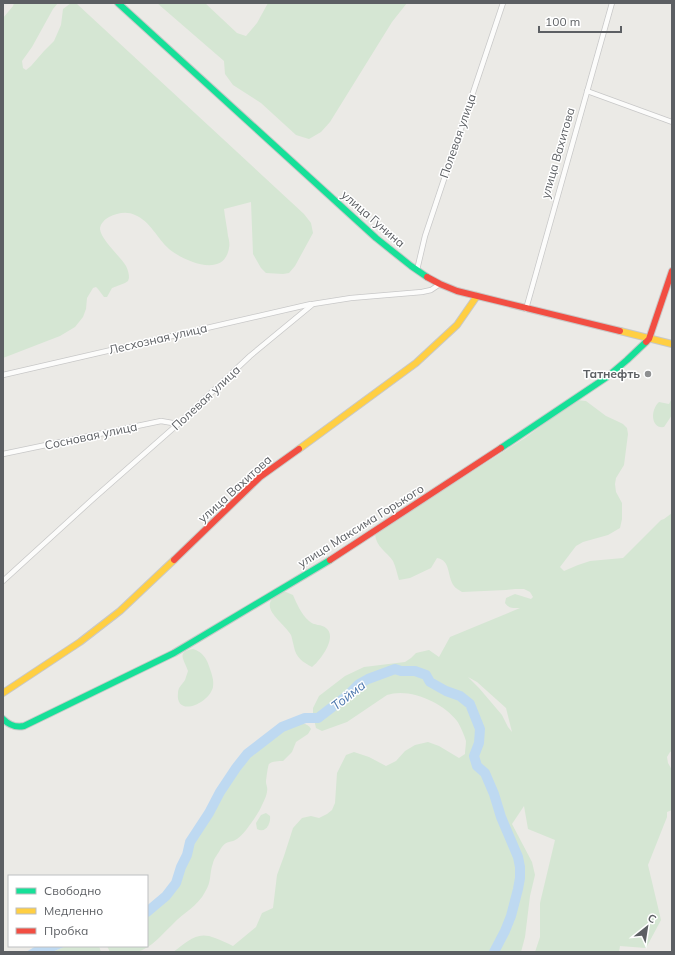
<svg xmlns="http://www.w3.org/2000/svg" width="675" height="955" font-family="Mulish,sans-serif">
  <style>
    .green { fill: #d5e6d3; fill-rule: evenodd }
    .water { fill: #bed9f1 }
    .lines { fill: none; stroke-linecap: round; stroke-linejoin: round }
    .river { stroke: #bed9f1; stroke-width: 10 }
    .street-casing { stroke: #c8c8c8; stroke-width: 6 }
    .fast-casing { stroke: #c8c8c7; stroke-width: 8 }
    .slow-casing { stroke: #c8c8c7; stroke-width: 8 }
    .jam-casing { stroke: #c8c8c7; stroke-width: 8 }
    .street { stroke: #fcfcfb; stroke-width: 4.5 }
    .fast { stroke: #16e098; stroke-width: 6 }
    .slow { stroke: #ffcf43; stroke-width: 6 }
    .jam { stroke: #f24e42; stroke-width: 6 }
    .poi-dot { fill: #8e9091; stroke: #fff; stroke-width: 1.5 }
    .labels { text-anchor: middle; stroke-width: 3; stroke-linejoin: round; paint-order: stroke }
    .street-label { font-size: 12px; fill: #5c5f63; stroke: #fff }
    .poi-label { font-size: 12px; font-weight: bold; fill: #5c5f63; stroke: #fff; text-anchor: end }
    .water-label { font-size: 13px; font-style: italic; fill: #4e78ae; stroke: #fff }
  </style>
  <rect width="100%" height="100%" fill="#ebeae6"/>
  <!-- green -->
  <g class="green">
    <path d="M14 3H58L53 9 32 47 22 61 23 68 26 70 31 66 44 51 54 41 61 25 63 9 71 3 77 4 304 214 311 223 313 233 295 266 289 273 283 274 266 273 261 268 253 254 251 202 224 209C225 218 227 227 228 236 229 240 230 244 229 248 224 279 184 261 169 249 157 238 150 221 135 215 127 211 117 213 109 217 105 219 100 224 100 229 101 240 120 256 126 266 128 270 129 274 129 278L128 281 125 283 112 288 107 297H104L98 289 96 287 93 288 87 298 86 309 83 317 75 327 60 336 3 358V105L4 103 3 98V18L13 6Z"/>
    <path d="M157 3H205L237 33 246 36 257 23 268 3H407L392 22 330 122 321 132 309 139 296 135 261 103 233 85 225 74 224 61Z"/>
    <path d="M672 398V415L664 427C651 429 650 410 659 402L669 404Z"/>
    <path d="M576 400 586 401 606 416 619 422 623 424 627 428 628 434 624 465 616 478 615 484 616 492 622 503V519L620 528 608 535 583 542 576 546 560 567 564 571 578 565 590 561 623 558 661 520 664 519 672 513V751L670 752 667 757 668 763 672 770V810L667 812V817L648 865 661 920 646 948 620 946 619 952H535L540 937V903L555 840 528 829 524 806 512 824 532 862 535 875 530 896 525 937 521 952H173C187 942 197 930 215 938 221 940 227 943 233 946L256 927 262 913 273 908 277 875 284 856 293 828 302 818 311 816 319 818 327 814 332 810 335 803 337 773 346 755 354 752 369 757 386 766 396 761 405 751 415 745 428 742 439 746 459 758 465 754C465 750 466 745 466 741 465 737 460 725 457 721 444 703 409 687 387 695L347 722 322 731 316 728 313 715V708L319 696 345 676 364 667 405 662 411 658 416 653 429 650 439 657 450 637 520 608C514 608 509 609 505 603L506 598 515 594 531 599 533 597 530 592 524 589H515L506 590 462 592C459 590 455 588 454 586 447 577 451 560 437 558L431 568 410 578 399 580C397 574 396 567 393 561 387 552 376 547 375 534L380 530 525 438ZM468 677 477 682 506 708 512 732 508 727 502 715 479 688Z"/>
    <path d="M283 592H286L293 595C297 604 301 614 309 621 314 626 322 624 326 628 338 637 320 661 312 667 303 662 296 658 294 647 293 643 292 638 291 635 282 620 253 605 283 592Z"/>
    <path d="M193 649C203 652 207 659 210 669 212 675 214 680 213 687 209 704 175 718 178 693 178 687 182 685 185 680 186 677 187 674 188 671 184 659 176 652 193 649Z"/>
    <path d="M300 724C305 723 309 725 311 729L308 734 296 742 292 752 283 761C279 761 272 761 269 764 268 765 266 780 266 782 266 785 268 788 267 791 267 795 264 801 262 805 259 813 244 835 237 839 229 844 227 839 220 850 218 854 214 858 213 863 209 874 212 881 205 892 198 906 183 913 173 924 162 934 152 948 137 952 129 954 118 952 110 952L107 946H147V912L160 896 169 888 183 862 190 842 194 829 205 812 218 787 235 764 246 752 254 746 256 743 265 736 286 730Z"/>
    <path d="M266 813 270 816C271 823 266 834 257 829L256 823 261 815Z"/>
    <path d="M71 946H99L101 952H52L64 947Z"/>
  </g>
  <!-- water -->
  <path class="water" d="M36 946H71L64 947 52 952H26Z"/>
  <g class="lines">
    <!-- river -->
    <path class="river" d="M147 912 166 896 176 883 181 867 187 855 190 842 209 813 220 792 236 768 247 754 282 727 305 718H318L348 695 359 684 368 679 395 669 401 671H415L426 675 430 682 446 691 460 696 470 704 480 729 479 743 474 756 477 766 485 773 494 794 501 817 518 857 520 867V878L518 889 511 916 505 931 494 952"/>
    <!-- street casing -->
    <g class="street-casing">
      <g id="street">
        <path d="M587 91 672 122"/>
        <path d="M417 270 425 236 503 3"/>
        <path d="M526 309 612 3"/>
        <path d="M3 375 311 304"/>
        <path d="M3 454 161 421 178 424"/>
        <path d="M3 581 94 498 178 424 250 356 313 304 351 298 422 292 431 290 440 284"/>
      </g>
    </g>
    <!-- fast casing -->
    <g class="fast-casing">
      <g id="fast">
        <path d="M118 3 376 238 411 266 427 277"/>
        <path d="M501 448 607 377 627 360 646 342"/>
        <path d="M3 719C9 725 15 728 24 726L174 653 330 560"/>
      </g>
    </g>
    <!-- slow casing -->
    <g class="slow-casing">
      <g id="slow">
        <path d="M620 331 672 344"/>
        <path d="M299 449 416 363 457 325 477 296"/>
        <path d="M3 693 80 642 120 611 174 560"/>
      </g>
    </g>
    <!-- jam casing -->
    <g class="jam-casing">
      <g id="jam">
        <path d="M427 277 440 284 457 291 620 331"/>
        <path d="M646 342 649 339 672 271"/>
        <path d="M174 560 260 477 299 449"/>
        <path d="M330 560 501 448"/>
      </g>
    </g>
    <!-- street -->
    <use href="#street" class="street"/>
    <!-- fast -->
    <use href="#fast" class="fast"/>
    <!-- slow -->
    <use href="#slow" class="slow"/>
    <!-- jam -->
    <use href="#jam" class="jam"/>
  </g>
  <!-- markers -->
  <circle class="poi-dot" cx="648" cy="374" r="4"/>
  <g class="labels">
    <!-- street labels -->
    <g class="street-label">
      <text transform="translate(458 136) rotate(-71)" y="4">Полевая улица</text>
      <text transform="translate(558 153) rotate(-74)" y="4">улица Вахитова</text>
      <text transform="translate(373 219) rotate(41)" y="4">улица Гунина</text>
      <text transform="translate(158 339) rotate(-13)" y="4">Лесхозная улица</text>
      <text transform="translate(206 398) rotate(-43)" y="4">Полевая улица</text>
      <text transform="translate(91 436) rotate(-12)" y="4">Сосновая улица</text>
      <text transform="translate(235 489) rotate(-42)" y="4">улица Вахитова</text>
      <text transform="translate(361 526) rotate(-32)" y="4">улица Максима Горького</text>
    </g>
    <!-- poi labels -->
    <g class="poi-label">
      <text x="640" y="378">Татнефть</text>
    </g>
    <!-- water labels -->
    <g class="water-label">
      <text transform="translate(348 695) rotate(-38)" y="5">Тойма</text>
    </g>
  </g>
  <!-- border -->
  <rect width="675" height="955" fill="none" stroke="#5c5f63" stroke-width="8"/>
  <!-- legend -->
  <rect x="8" y="875" width="140" height="72" fill="#ffffff" stroke="#bebfc1"/>
  <rect x="16" y="888" width="20" height="6" fill="#16e098" stroke="#bebfc1"/>
  <text x="44" y="895" font-size="12" fill="#5c5f63">Свободно</text>
  <rect x="16" y="908" width="20" height="6" fill="#ffcf43" stroke="#bebfc1"/>
  <text x="44" y="915" font-size="12" fill="#5c5f63">Медленно</text>
  <rect x="16" y="928" width="20" height="6" fill="#f24e42" stroke="#bebfc1"/>
  <text x="44" y="935" font-size="12" fill="#5c5f63">Пробка</text>
  <!-- north arrow -->
  <g transform="translate(647 927) rotate(30)" stroke="#ffffff" stroke-width="3" paint-order="stroke">
  <path d="M0-3L7 15L0 10L-7 15Z" fill="#5c5f63"/>
  <text y="-6" font-size="11" font-weight="bold" text-anchor="middle" fill="#5c5f63">С</text>
  </g>
  <!-- scale -->
  <path d="M539 26v6h82v-6" fill="none" stroke="#5c5f63" stroke-width="2"/>
  <text x="545" y="26" font-size="12" fill="#5c5f63" stroke="#ffffff" stroke-width="3" paint-order="stroke">100 m</text>
</svg>
